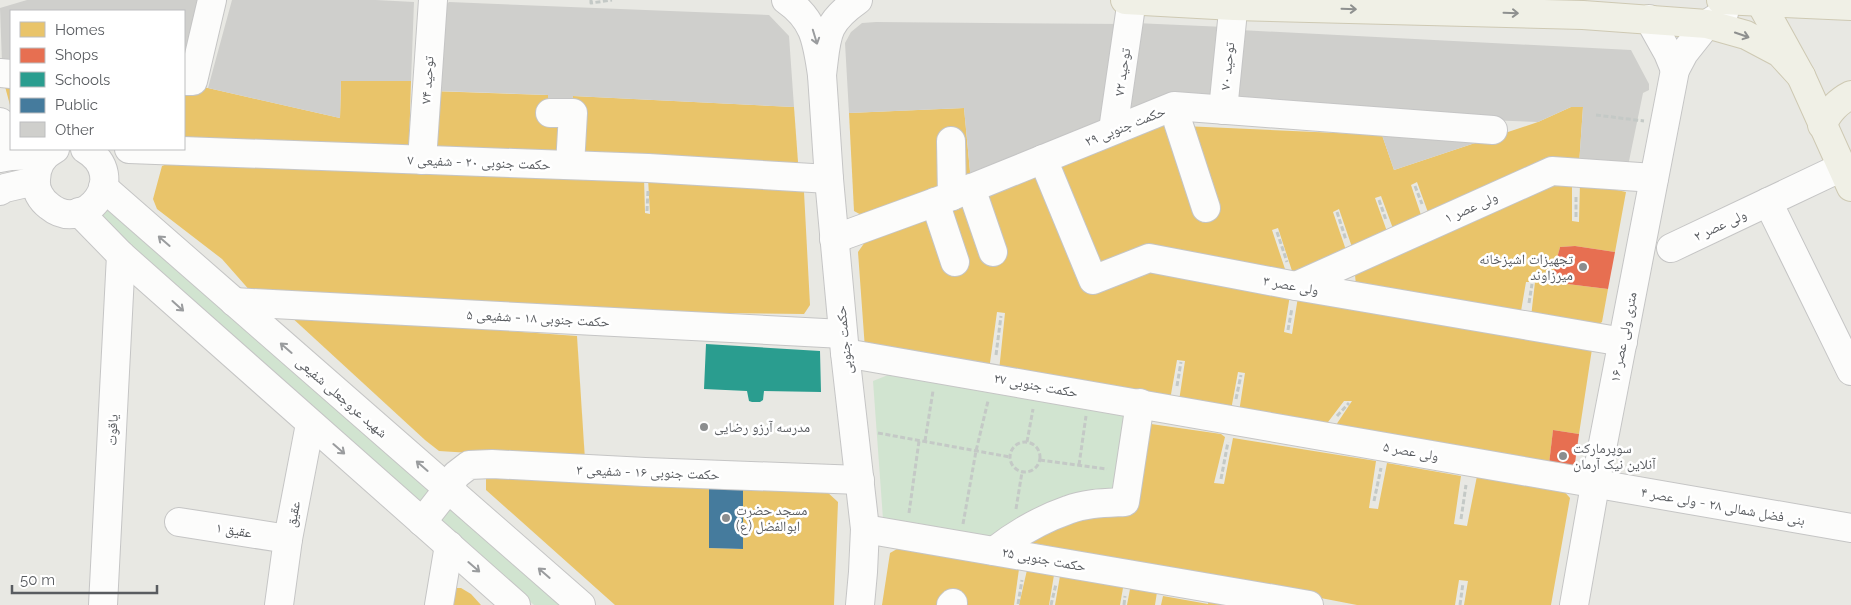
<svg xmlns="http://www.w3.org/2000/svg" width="1851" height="605" font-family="Raleway,'Noto Naskh Arabic',sans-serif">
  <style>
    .green { fill: #d1e4d0 }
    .homes { fill: #e9c46a }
    .shops { fill: #e76f51 }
    .schools { fill: #2a9d8f }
    .public { fill: #457b9d }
    .building { fill: #cfcfcc }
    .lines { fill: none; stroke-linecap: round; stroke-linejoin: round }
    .minor-casing { stroke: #c5c5c5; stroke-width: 30 }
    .major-casing { stroke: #cec9b3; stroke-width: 30 }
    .path { stroke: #c4c9c6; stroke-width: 3; stroke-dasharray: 5 2.5; stroke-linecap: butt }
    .minor { stroke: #fcfcfb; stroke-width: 28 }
    .major { stroke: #f0f0e6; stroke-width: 28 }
    .oneway { stroke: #8e908f }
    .oneway2 { stroke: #9a9c9e }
    .poi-dot { fill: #8b8d8e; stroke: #fff; stroke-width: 2 }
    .labels { text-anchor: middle; stroke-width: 5; stroke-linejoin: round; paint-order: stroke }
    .street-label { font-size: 14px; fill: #595c60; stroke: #fff }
    .poi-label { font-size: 14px; fill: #595c60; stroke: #fff; text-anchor: start }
  </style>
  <rect width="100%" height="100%" fill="#e8e8e3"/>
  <!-- green -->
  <g class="green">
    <path d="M104 204 431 491 419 504 93 217Z"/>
    <path d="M888 375 1131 417 1113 509 1023 541 883 519 873 381Z"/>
    <path d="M449 508 454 510 563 605H534L443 525 440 519Z"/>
  </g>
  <!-- homes -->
  <g class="homes">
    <path d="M3 79 11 80V109Z"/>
    <path d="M341 81H411L409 146 184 143V86L208 88 340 118Z"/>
    <path d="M431 91 548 95V117L563 118 558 156 428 154Z"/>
    <path d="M573 96 794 107 798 162 793 168 583 161 572 110Z"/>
    <path d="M1571 107H1583L1579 165 1430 218 1417 182 1411 185 1423 221 1395 234 1381 196 1375 198 1389 237 1354 253 1339 209 1333 212 1348 256 1294 277 1278 228 1272 230 1287 275 1153 252 1095 275 1051 168 1161 125 1382 135 1394 170 1538 122Z"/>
    <path d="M964 108 971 182 865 217 854 211 849 113Z"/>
    <path d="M172 162 644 178 645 213 650 214 648 178 794 187 804 192 810 305 804 314 713 313 252 293 222 259 157 209 153 199 162 166Z"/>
    <path d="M1035 175 1076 277 1084 274 1130 269 1290 295 1284 332 1292 334 1298 297 1592 349 1579 434 1553 430 1549 464 1334 428 1352 401H1344L1325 426 1239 412 1245 373 1238 372 1231 410 1179 401 1185 361 1177 360 1170 400 999 371 1005 313 997 312 989 370 865 349 858 252 865 242Z"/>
    <path d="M1546 180 1572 183V221L1579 222 1580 182 1626 192 1615 252 1575 246 1560 247 1551 282 1608 289 1602 322 1597 325 1531 317 1535 282H1526L1520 317 1356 285 1355 275Z"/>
    <path d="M289 315 577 336 585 460 439 451 425 440Z"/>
    <path d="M1151 424 1221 434 1225 437 1214 483 1224 484 1233 438 1376 461 1369 508 1378 509 1387 463 1461 476 1454 524 1467 526 1477 476 1562 489 1570 498 1551 605H1464L1468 581 1459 580 1455 605H1357L1023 541 1073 512 1132 509Z"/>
    <path d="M486 477 709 486V548L743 549V488L826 491 838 502 834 605H615L486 490Z"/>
    <path d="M897 549 1019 569 1014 605H882L890 553Z"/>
    <path d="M1027 570 1054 575 1049 605H1019Z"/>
    <path d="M1060 576 1119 583 1123 588 1120 605H1055Z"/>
    <path d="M454 588H461L471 594 481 605H447Z"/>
    <path d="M1130 589 1157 592 1155 605H1127Z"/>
    <path d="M1163 596 1208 604 1209 599 1233 605H1161Z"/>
  </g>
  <!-- shops -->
  <g class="shops">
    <path d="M1575 246 1615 252 1608 289 1551 282 1560 247Z"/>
    <path d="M1553 430 1579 434 1575 463 1570 467 1549 464Z"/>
  </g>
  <!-- schools -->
  <path class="schools" d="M706 344 820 351 821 392 764 391 763 400 760 402H752L749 401 747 391 704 389Z"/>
  <!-- public -->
  <path class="public" d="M709 486 743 488V549L709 548Z"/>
  <!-- building -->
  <g class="building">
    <path d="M27 0H200L184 59V11H11V64L2 63 0 8Z"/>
    <path d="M232 0H376L414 2 411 81H341L340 118 208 88Z"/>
    <path d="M449 2 769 15 789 36 794 107 573 96 572 110 548 108V95L438 91 440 10Z"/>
    <path d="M876 22 1124 24 1110 128 971 182 964 108 849 113 845 43 851 32 862 23Z"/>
    <path d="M1135 23 1225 27 1217 101 1125 117Z"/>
    <path d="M1240 30 1631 50 1649 84V90L1643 93 1628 166 1579 165 1583 107H1571L1538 122 1486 120 1231 102Z"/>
    <path d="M1382 135 1484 140 1394 170Z"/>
  </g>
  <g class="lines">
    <!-- minor casing -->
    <g class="minor-casing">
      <g id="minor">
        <path d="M786 0C815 20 817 42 822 75 827 36 824 24 858 0"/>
        <path d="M1649 19 1668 53 1675 70"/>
        <path d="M0 73 11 74"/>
        <path d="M822 75 829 179 845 353 865 529 863 572 860 605"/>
        <path d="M184 81H193L212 0"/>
        <path d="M1173 107 1206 208"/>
        <path d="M1223 110 1232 21"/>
        <path d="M550 113H573L570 165"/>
        <path d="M0 122 11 156"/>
        <path d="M1113 130 1130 13"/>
        <path d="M951 141 952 196"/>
        <path d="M55 149C43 155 36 166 36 180 35 190 41 200 49 206 85 236 131 176 85 149"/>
        <path d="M129 149 648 168 829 179"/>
        <path d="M0 158 11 156 46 155"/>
        <path d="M1043 159 1093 280 1149 258 1296 286 1623 342"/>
        <path d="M422 160 433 0"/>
        <path d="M103 187 581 605"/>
        <path d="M971 188 993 252"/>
        <path d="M0 191 5 188 35 181"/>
        <path d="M935 202 955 262"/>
        <path d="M1768 202 1851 371"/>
        <path d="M79 212 121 255 516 605"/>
        <path d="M834 239 952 196 1174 106 1493 130"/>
        <path d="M1671 248 1842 167"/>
        <path d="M1296 286 1552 171 1654 178"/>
        <path d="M234 302 843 334"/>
        <path d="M845 353C1180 409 1515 471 1851 528"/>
        <path d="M179 522 288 539"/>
        <path d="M422 522 448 489 456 475 469 465 492 464 645 472 860 480"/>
        <path d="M865 529 1309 605"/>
        <path d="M994 551C1016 534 1042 519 1068 510 1086 503 1106 503 1125 502L1140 403"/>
        <path d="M103 605 121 255"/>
        <path d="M279 605 288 539 310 424"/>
        <path d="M439 605 449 545"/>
        <path d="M951 605 953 603"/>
        <path d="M1574 605 1595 485 1675 70 1684 53 1707 24 1724 13"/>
      </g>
    </g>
    <!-- major casing -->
    <g class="major-casing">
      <g id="major">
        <path d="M1125 0 1234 6 1583 15 1707 24 1746 35 1780 53 1801 76"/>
        <path d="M1721 0 1851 6"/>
        <path d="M1759 0 1801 76 1851 187"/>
        <path d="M1822 125C1829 111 1837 102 1851 95"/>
      </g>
    </g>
    <!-- path -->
    <g class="path">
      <path d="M591 0V3L612 0"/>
      <path d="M1596 115 1644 121"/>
      <path d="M1415 186 1422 204"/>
      <path d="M1379 200 1386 220"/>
      <path d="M647 211 648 191"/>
      <path d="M1337 212 1346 240"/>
      <path d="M1576 217V195"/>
      <path d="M1277 232 1287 262"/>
      <path d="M1529 303 1532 284"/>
      <path d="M1288 330 1292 308"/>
      <path d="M996 355 1001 316"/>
      <path d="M1177 386 1181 362"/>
      <path d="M1236 399 1241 375"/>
      <path d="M1337 416 1349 403"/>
      <path d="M878 433 1010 457"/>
      <path d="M925 441 933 391"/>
      <path d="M1027 442 1033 409"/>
      <circle cx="1025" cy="457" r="15"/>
      <path d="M1040 460 1107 469"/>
      <path d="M1079 465 1086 416"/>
      <path d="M1221 479 1228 442"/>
      <path d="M1374 501 1381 468"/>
      <path d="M1016 509 1022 472"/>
      <path d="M909 513 919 441"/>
      <path d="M1461 519 1466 485"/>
      <path d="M963 524 976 451 988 401"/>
      <path d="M1018 604 1022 580"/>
      <path d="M1051 605 1056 584"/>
      <path d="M1124 605 1125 596"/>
      <path d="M1460 605 1463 583"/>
    </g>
    <!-- minor -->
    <use href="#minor" class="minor"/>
    <!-- major -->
    <use href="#major" class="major"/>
  </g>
  <!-- one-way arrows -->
  <defs><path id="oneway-shaft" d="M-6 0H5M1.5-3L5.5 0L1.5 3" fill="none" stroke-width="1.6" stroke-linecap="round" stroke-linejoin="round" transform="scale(1.25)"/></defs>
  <g class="oneway">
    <use href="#oneway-shaft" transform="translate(1349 9) rotate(2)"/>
    <use href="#oneway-shaft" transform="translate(1511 13) rotate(2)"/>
    <use href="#oneway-shaft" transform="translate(1742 35) rotate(19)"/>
  </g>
  <g class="oneway2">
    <use href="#oneway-shaft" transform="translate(815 37) rotate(73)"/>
    <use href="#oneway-shaft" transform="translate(164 241) rotate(-139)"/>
    <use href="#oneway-shaft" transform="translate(178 306) rotate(42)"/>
    <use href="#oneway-shaft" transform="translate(286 348) rotate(-139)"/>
    <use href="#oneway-shaft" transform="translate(339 449) rotate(41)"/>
    <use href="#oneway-shaft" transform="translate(422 466) rotate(-139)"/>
    <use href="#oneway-shaft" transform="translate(474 567) rotate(41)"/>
    <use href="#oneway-shaft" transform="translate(544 573) rotate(-139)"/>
  </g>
  <!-- markers -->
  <g class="poi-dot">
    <circle cx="1583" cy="267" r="5"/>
    <circle cx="704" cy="427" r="5"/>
    <circle cx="1563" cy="456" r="5"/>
    <circle cx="726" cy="518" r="5"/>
  </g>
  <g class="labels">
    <!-- street labels -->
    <g class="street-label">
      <text transform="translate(1227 66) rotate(-84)" y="5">توحید ۷۰</text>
      <text transform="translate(1122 72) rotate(-82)" y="5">توحید ۷۲</text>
      <text transform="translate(427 80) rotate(-86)" y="5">توحید ۷۴</text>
      <text transform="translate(1125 126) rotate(-22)" y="5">حکمت جنوبی ۲۹</text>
      <text transform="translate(479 162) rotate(2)" y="5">حکمت جنوبی ۲۰ - شفیعی ۷</text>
      <text transform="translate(1471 207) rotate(-24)" y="5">ولی عصر ۱</text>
      <text transform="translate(1720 225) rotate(-25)" y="5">ولی عصر ۲</text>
      <text transform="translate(1291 285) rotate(10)" y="5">ولی عصر ۳</text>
      <text transform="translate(538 318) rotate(3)" y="5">حکمت جنوبی ۱۸ - شفیعی ۵</text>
      <text transform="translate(1623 337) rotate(-79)" y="5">۱۶ متری ولی عصر</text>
      <text transform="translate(844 340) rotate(-96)" y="5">حکمت جنوبی</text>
      <text transform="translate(1036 385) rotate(10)" y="5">حکمت جنوبی ۲۷</text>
      <text transform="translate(342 397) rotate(41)" y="5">شهید عروجعلی شفیعی</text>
      <text transform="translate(112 430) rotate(-87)" y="5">یاقوت</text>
      <text transform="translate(1411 451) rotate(10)" y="5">ولی عصر ۵</text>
      <text transform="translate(648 472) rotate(2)" y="5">حکمت جنوبی ۱۶ - شفیعی ۳</text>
      <text transform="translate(1723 506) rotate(10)" y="5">بنی فضل شمالی ۲۸ - ولی عصر ۴</text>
      <text transform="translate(293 514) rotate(-79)" y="5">عقیق</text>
      <text transform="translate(234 530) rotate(9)" y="5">عقیق ۱</text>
      <text transform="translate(1044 559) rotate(10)" y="5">حکمت جنوبی ۲۵</text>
    </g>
    <!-- poi labels -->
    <g class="poi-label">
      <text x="1573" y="264" text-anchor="end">تجهیزات اشپزخانه<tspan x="1573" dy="16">میرزاوند</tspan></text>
      <text x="714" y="432">مدرسه آرزو رضایی</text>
      <text x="1573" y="453">سوپرمارکت<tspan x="1573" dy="16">آنلاین نیک آرمان</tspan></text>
      <text x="736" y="515">مسجد حضرت<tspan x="736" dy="16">ابوالفضل (ع)</tspan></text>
    </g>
  </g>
  <!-- legend -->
  <rect x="10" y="10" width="175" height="140" fill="#ffffff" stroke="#bdbebf"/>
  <rect x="20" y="22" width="25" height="15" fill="#e9c46a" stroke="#bdbebf"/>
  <text x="55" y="35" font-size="15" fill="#595c60">Homes</text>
  <rect x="20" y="48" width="25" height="15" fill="#e76f51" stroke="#bdbebf"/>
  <text x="55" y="60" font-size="15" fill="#595c60">Shops</text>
  <rect x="20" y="72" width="25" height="15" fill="#2a9d8f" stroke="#bdbebf"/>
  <text x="55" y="85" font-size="15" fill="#595c60">Schools</text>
  <rect x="20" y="98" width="25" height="15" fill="#457b9d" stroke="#bdbebf"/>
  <text x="55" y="110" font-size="15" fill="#595c60">Public</text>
  <rect x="20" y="122" width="25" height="15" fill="#cfcfcc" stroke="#bdbebf"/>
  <text x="55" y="135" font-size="15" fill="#595c60">Other</text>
  <!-- scale -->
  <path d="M12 585v8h145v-8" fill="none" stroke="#595c60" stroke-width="2.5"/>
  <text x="20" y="585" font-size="15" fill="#595c60" stroke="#ffffff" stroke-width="4" paint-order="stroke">50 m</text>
</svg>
